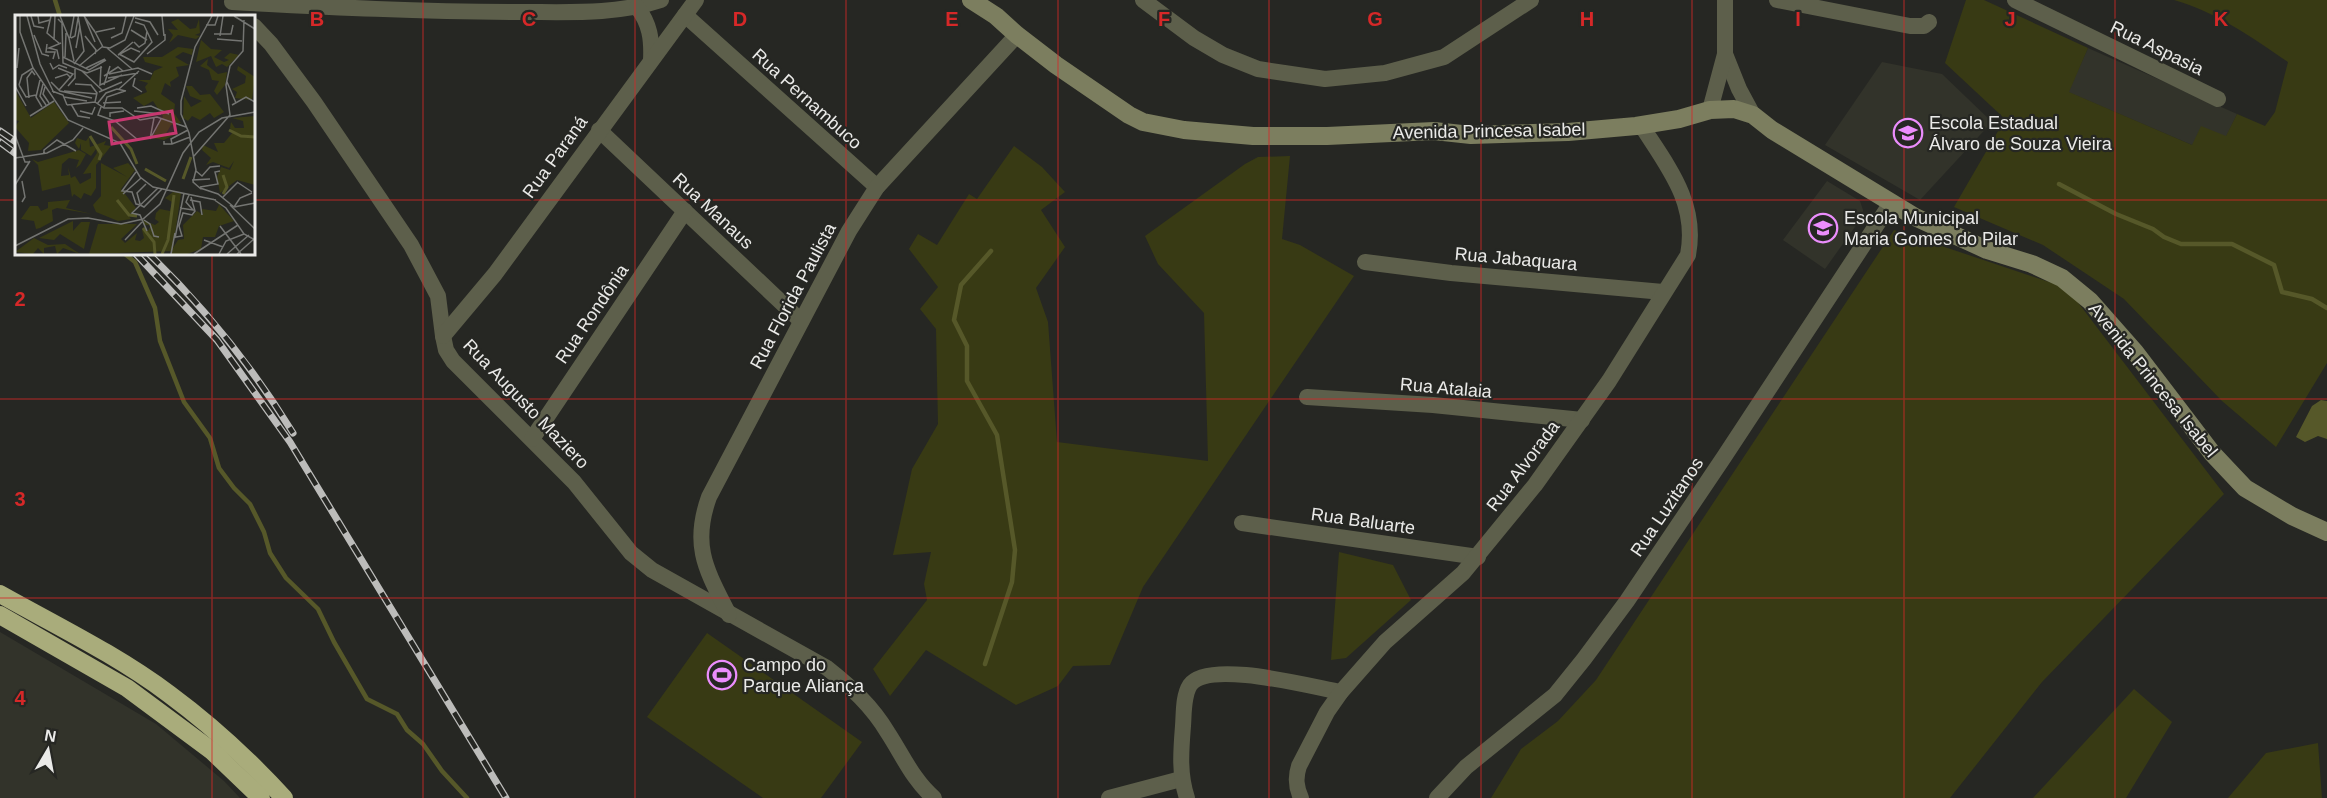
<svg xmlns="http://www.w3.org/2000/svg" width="2327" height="798" font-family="Arial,sans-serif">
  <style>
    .built { fill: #32332a }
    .green { fill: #383a14 }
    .water { fill: #565829 }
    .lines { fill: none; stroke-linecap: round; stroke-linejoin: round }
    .stream { stroke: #565829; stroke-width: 4.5 }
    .street { stroke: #5d5f4b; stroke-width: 16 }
    .secondary { stroke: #7c7e5f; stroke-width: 18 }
    .highway { stroke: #a9ac7b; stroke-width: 18 }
    .rail-casing { stroke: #bcbcba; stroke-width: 7 }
    .rail { stroke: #262723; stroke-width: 4.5; stroke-dasharray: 14; stroke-linecap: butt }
    .grid { fill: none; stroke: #d62828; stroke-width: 1.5; stroke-opacity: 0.55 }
    .labels { text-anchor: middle; stroke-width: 4.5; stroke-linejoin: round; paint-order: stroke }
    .street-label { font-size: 18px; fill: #eaeae8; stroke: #262723 }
    .poi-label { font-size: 18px; fill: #eaeae8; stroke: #262723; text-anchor: start }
    .inset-river { fill: none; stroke: #565829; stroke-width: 3 }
    .inset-road { fill: none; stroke: #747572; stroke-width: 1.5 }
    .view { fill: #c83870; fill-opacity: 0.15; stroke: #c83870; stroke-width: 3 }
    .inset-edge { fill: none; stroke: #eaeae8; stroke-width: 3 }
    .grid-label { font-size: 20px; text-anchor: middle; font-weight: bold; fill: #d62828; stroke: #262723; stroke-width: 4.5; stroke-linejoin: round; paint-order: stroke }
  </style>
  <rect width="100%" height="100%" fill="#262723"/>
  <!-- built -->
  <g class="built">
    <path d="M2088 48 2237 114 2226 137 2192 145 2068 92Z"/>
    <path d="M1882 62 1942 74 1992 122 1920 200 1825 145Z"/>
    <path d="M1827 181 1860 201 1863 210 1862 217 1825 269 1783 240Z"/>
    <path d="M0 632 156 724 224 781 240 798H0Z"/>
  </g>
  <!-- green -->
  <g class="green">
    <path d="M1966 0H1984L2088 48 2069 92 2192 145 2201 126 2226 136 2237 114 2265 126 2275 112 2288 62C2250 36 2218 13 2174 0H2327V363L2276 447 2222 401 2124 299 2043 245 1954 207 2005 119 1945 63Z"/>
    <path d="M1014 146 1042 167 1065 192 1041 210 1065 247 1036 288 1048 322 1057 442 1208 461 1204 313 1158 264 1145 236 1245 164 1258 157 1290 156 1282 239 1300 245 1354 276 1143 587 1110 665 1073 666 1058 686 1016 705 926 650 890 696 873 669 927 600 924 584 931 552 893 555 912 469 938 424 936 329 920 309 938 287 909 249 918 234 937 245 969 194 977 199Z"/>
    <path d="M1894 230 2067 288 2224 494 2042 682 1950 798H1491L1521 749 1558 721 1596 680Z"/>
    <path d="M1339 552 1393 565 1411 600 1346 658 1331 660Z"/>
    <path d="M707 633 862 742 821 798H763L647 717Z"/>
    <path d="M2134 689 2172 722 2126 798H2033Z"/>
    <path d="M2318 743 2322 798H2228L2266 753Z"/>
  </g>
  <!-- water -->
  <path class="water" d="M2321 400 2327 401V439L2318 436 2305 442 2296 437 2312 406Z"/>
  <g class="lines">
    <!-- stream -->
    <g class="stream">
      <path d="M55 0 60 16"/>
      <path d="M2059 184 2116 214 2153 229 2164 237 2181 244H2232L2274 265 2282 292 2312 299 2327 308"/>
      <path d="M125 254 135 262 155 308 160 341 184 402 210 438 219 468 234 488 250 504 264 532 270 553 286 578 318 609 334 642 367 699 397 714 407 730 423 744 442 771 467 798"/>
      <path d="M985 664 1012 582 1015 550 997 435 967 381V346L954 320 961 285 991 251"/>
    </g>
    <!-- street -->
    <g class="street">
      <path d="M1143 0 1194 38 1223 55 1258 69 1325 79 1385 73 1444 57 1531 0"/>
      <path d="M1777 0 1910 26H1924L1929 22"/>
      <path d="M2015 0 2218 99"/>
      <path d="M232 2C328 7 424 12 520 12 568 12 616 15 661 0"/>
      <path d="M637 7C650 24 652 39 651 60"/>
      <path d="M685 15 877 187"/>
      <path d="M254 26 271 44 314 102 411 245 438 296 443 336 446 350 453 361 574 482 631 553 652 570 827 668C851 687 872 706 888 733 903 756 913 780 934 798"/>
      <path d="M1725 54 1739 89 1753 115"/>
      <path d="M1710 110 1725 54V0"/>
      <path d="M599 130 801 321"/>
      <path d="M1365 262 1451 273 1663 292"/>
      <path d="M443 336 495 274 696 0"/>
      <path d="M1307 397 1433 405 1582 420"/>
      <path d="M532 439 685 211"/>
      <path d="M1242 523 1478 557"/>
      <path d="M729 615C707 571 691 547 709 497L849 231 877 187 1017 35"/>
      <path d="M1109 798 1181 779"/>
      <path d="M1187 798C1179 774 1181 751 1183 726 1184 713 1183 696 1190 685 1208 659 1312 687 1341 692"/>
      <path d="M1301 798C1296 787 1295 778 1299 766L1327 712 1341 692 1385 642 1463 573 1535 485 1609 381 1688 255C1698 203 1668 167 1641 125"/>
      <path d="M1437 798 1466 767 1555 695 1584 659 1627 601 1724 457 1891 203"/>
    </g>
    <!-- secondary -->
    <path class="secondary" d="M971 0 996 16 1017 35 1056 65 1129 115 1143 122 1184 130 1253 136H1327L1434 131 1471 135 1568 132 1636 126 1679 119 1710 110 1734 109 1753 115 1772 130 1915 217 1987 250 2032 264 2062 278 2090 301 2135 352 2212 453 2245 488 2292 516 2327 532"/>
    <!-- highway -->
    <g class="highway">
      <path d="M0 594C57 626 117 655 169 694 211 725 249 760 284 798"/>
      <path d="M0 615 127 688 212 751 261 798"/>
    </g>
    <!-- rail casing -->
    <g class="rail-casing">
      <g id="rail">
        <path d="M0 131 16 142"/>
        <path d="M0 142 16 154"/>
        <path d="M136 254 217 340 290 442 506 798"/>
        <path d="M149 254C206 309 251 365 293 433"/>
      </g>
    </g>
    <!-- rail -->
    <use href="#rail" class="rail"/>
  </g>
  <!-- grid -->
  <path class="grid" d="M212 0V16M423 0V798M635 0V798M846 0V798M1058 0V798M1269 0V798M1481 0V798M1692 0V798M1904 0V798M2115 0V798M0 200H16M254 200H2327M212 254V798M0 399H2327M0 598H2327"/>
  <!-- icons -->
  <defs>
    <g id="school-ring" transform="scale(1.5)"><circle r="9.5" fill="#262723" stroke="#eb8dfc" stroke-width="1.5"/><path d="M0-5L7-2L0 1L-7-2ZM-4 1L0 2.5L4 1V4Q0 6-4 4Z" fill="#eb8dfc"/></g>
    <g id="stadium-ring" transform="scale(1.5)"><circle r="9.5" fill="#262723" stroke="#eb8dfc" stroke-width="1.5"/><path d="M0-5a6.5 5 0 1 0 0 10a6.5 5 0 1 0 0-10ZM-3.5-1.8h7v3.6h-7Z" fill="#eb8dfc"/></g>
  </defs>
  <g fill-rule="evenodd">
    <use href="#school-ring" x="1908" y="133"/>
    <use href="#school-ring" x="1823" y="228"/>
    <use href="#stadium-ring" x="722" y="675"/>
  </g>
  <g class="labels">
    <!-- street labels -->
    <g class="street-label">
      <text transform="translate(2157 48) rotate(26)" y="6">Rua Aspasia</text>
      <text transform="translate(807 99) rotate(42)" y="6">Rua Pernambuco</text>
      <text transform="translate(1489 131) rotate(-1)" y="6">Avenida Princesa Isabel</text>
      <text transform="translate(555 157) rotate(-54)" y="6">Rua Paraná</text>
      <text transform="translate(713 211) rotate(43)" y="6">Rua Manaus</text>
      <text transform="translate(1516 259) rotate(5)" y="6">Rua Jabaquara</text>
      <text transform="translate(793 296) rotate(-62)" y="6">Rua Florida Paulista</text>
      <text transform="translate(592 314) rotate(-56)" y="6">Rua Rondônia</text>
      <text transform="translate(2153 380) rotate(51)" y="6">Avenida Princesa Isabel</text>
      <text transform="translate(1446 388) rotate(5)" y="6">Rua Atalaia</text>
      <text transform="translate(526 404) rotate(46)" y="6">Rua Augusto Maziero</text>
      <text transform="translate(1523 466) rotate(-53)" y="6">Rua Alvorada</text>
      <text transform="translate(1667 507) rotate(-56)" y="6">Rua Luzitanos</text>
      <text transform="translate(1363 521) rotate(8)" y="6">Rua Baluarte</text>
    </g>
    <!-- poi labels -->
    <g class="poi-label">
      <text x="1929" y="129">Escola Estadual<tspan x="1929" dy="21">Álvaro de Souza Vieira</tspan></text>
      <text x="1844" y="224">Escola Municipal<tspan x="1844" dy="21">Maria Gomes do Pilar</tspan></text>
      <text x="743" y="671">Campo do<tspan x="743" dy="21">Parque Aliança</tspan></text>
    </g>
  </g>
  <!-- overview -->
  <g transform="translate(15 15)">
    <rect width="240" height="240" fill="#262723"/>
    <path d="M163 4 175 14 181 13 184 4 185 18 180 20 185 21 181 24 163 20 154 28 158 20 153 14 163 15 156 7ZM186 25 196 34 207 35 199 42 209 47 214 45 209 43 215 38 224 40 212 52 207 49 201 52 196 41 181 47ZM163 32 178 34 177 40 168 37 160 42 174 50 161 52 164 61 155 67 156 72 150 68 146 79 160 89 159 98 166 108 156 110 149 122 155 116V121L161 119 149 125 137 123 148 101 138 86 129 91 118 83 132 77 130 72 133 68 123 65H135L139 56 148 52 130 47 128 42H147ZM193 44 192 50 203 59 212 57 210 70 202 80 199 76 204 66 197 65 194 55 185 51ZM223 51 240 62 237 85 220 83 222 77 217 74 230 68 231 61 222 55ZM171 71H177L185 80 195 79 209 97 199 103 195 98 185 105 177 101 173 106 168 103 169 81 176 92 187 86 175 81ZM0 75 16 103 39 87 54 108 26 135 13 136 14 128 0 112 4 106 0 105ZM240 101V170L222 165 205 178 202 162 206 152 215 155 219 146 214 153 198 147 191 150 196 143 187 135 188 130 203 137 199 128H209L218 117 215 113 216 107 220 113H229L228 106 217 103ZM74 122 75 132 91 126 89 130 96 131 81 150V173L76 181 69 178 66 184 59 179 57 182 55 169 27 176 23 150 17 144 23 147 64 135 71 139 65 150 61 153 64 145 54 143 47 149 46 161 54 160 53 152 56 163 60 161 65 169 76 163V158L68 159 82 138 81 134 76 141 66 135V128L64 134 60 128 62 123 71 126ZM86 148 112 162 98 153 113 148 120 155 106 174 121 193 114 200 110 196 116 204 103 206 81 197 78 190 86 181ZM158 177 166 178 158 233 163 225 169 224 168 210 182 196 188 200 187 194 201 196 204 190 201 186 219 206 204 211 200 222H188L186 234 172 239H156L157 236 74 239 83 209H122L106 224 110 228 122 218 120 225 125 226 129 223 127 215 133 216 136 210H129L128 205 140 210 144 207 140 204 141 198 145 194 155 196 157 187 150 183ZM55 185 51 193 77 199 42 193 37 195 38 206 25 213 21 214 19 206 6 204 15 191H23L26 196 33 193V187ZM58 206V216L66 207H75L69 234 45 219 39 225 24 223ZM19 223 33 230 50 229 65 239 48 233 42 239 40 231 29 233V239L23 233 18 239 0 237Z" fill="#383a14"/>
    <path class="inset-river" d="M96 112 116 134 122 149M214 115 226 121 240 122M75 121 86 139 84 145M130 154 151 166M208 160 212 172 208 179M168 164 176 142M102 185 114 200 122 201M128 213 139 227 140 239M147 239 153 225 159 180"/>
    <path class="inset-road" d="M5 1V17L18 53 53 105 105 128 125 162 138 172 201 185M12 1 25 49 39 78M16 1 19 11 29 13M23 1 24 8 35 5M36 1 32 18 45 29M45 1 54 23M69 1 80 17M147 1 149 21M219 1 240 14M70 3 80 27M120 3 135 7 143 20M43 4 47 8 48 48 72 58 87 52M191 10H200L203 1M79 15 88 32 95 33 110 25 119 1M116 15 132 25M81 17 100 13M199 19H216L218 10M19 20 27 39 34 41M70 21 81 35 80 39M205 21 208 1M54 23 59 46M55 23 59 1M56 23 60 21 63 3M96 23 107 18 111 1M202 24 227 26M39 25 40 1M118 27 104 39 119 47 137 27 129 10 120 7M119 27 124 32 130 28 132 16M32 29 31 37H40L38 44M61 33 65 11M92 33 117 54M132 39 150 25V19M103 40 116 33 125 37M48 42 74 55 91 45M50 42 51 18M44 44 42 35 34 33 46 28M35 48 38 54 44 50 52 53M59 49 69 36 63 1M64 51 88 31M86 51 85 70 107 60M2 53 4 33M43 53 58 59 44 75M71 53 90 44M67 56 87 75M94 59 123 53 137 59M89 61 103 52 108 56M40 63 52 59 56 63M93 63 123 58M120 63 118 71 127 77M25 65 21 82 27 92M36 67 45 76 77 83M212 67 221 88M28 69 25 81 31 90M60 69 76 70 82 78 80 87M4 70 7 60 18 53M4 70 11 82 21 80M89 70 95 51M0 71 11 91M53 71 60 63V54M30 72 28 79 34 88M104 74 124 56M37 76 48 80 52 90M49 76 82 79M84 77 107 67M49 82 72 86M14 83 12 63 17 56 20 60M88 88 106 87M56 89 63 101 75 103M82 89 91 78 102 74 111 76M52 90 80 87 89 93H107L125 105 142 102 171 112M217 90 231 82 240 87M86 92 83 100 100 106 123 125 129 123M89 92 92 82 110 76M122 93 136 91 154 99M65 96 77 99 80 92M119 96 146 99M15 101 39 86M95 102V98L109 96M0 120 10 147H15M135 124 139 103M135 124 146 104M149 126V129H157L175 122M157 129 156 124 173 115M29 139V135L42 125 61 136M179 141 215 100 211 70 215 51 228 36 229 5M0 143 32 138 58 125 68 113M181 156 187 161 195 152 205 151M121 157 107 176 117 177 121 189 126 190M177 165 195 164M7 166 10 182 7 187M222 167 237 177M0 170 15 146M185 172 203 169 200 157 205 156M185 173 203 179 219 192M186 174 178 167 181 155 174 118 166 99V86L180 32 197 1M108 179 126 163M208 182 223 167M198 184 211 193 229 219 240 225M175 185 185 187 187 200M125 189 122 178 131 169M125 190 129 192 147 174M215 190 240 214M219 192 225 183 237 178M219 192 240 188M165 193 178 195 171 187 174 180M129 205 135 209 139 221 144 222M205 211 226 239M132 216 125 200 117 198 143 173M161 222 167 221 164 211 168 198 177 200 180 196 176 182M160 223 169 178M110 225 127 207M189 225 208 232M0 231 53 204 73 203 106 209 128 204 145 189 168 138 184 117 207 103 240 97M156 239 160 218M179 239 223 210M204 239 211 226 229 219M212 239 234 220M222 239 239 224"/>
    <path class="view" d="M157 96 161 118 97 129 94 107Z"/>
    <rect width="240" height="240" class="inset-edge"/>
  </g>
  <g class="grid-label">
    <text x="317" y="26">B</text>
    <text x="529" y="26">C</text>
    <text x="740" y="26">D</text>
    <text x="952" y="26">E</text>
    <text x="1164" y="26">F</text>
    <text x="1375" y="26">G</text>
    <text x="1587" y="26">H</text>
    <text x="1798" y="26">I</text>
    <text x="2010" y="26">J</text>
    <text x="2221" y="26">K</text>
    <text x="20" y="306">2</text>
    <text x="20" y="506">3</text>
    <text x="20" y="705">4</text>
  </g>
  <!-- north arrow -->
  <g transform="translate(48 750) rotate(10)" stroke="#262723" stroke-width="4.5" paint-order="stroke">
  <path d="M0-4.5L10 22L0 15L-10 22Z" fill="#eaeae8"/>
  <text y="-9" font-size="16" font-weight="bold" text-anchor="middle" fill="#eaeae8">N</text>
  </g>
</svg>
